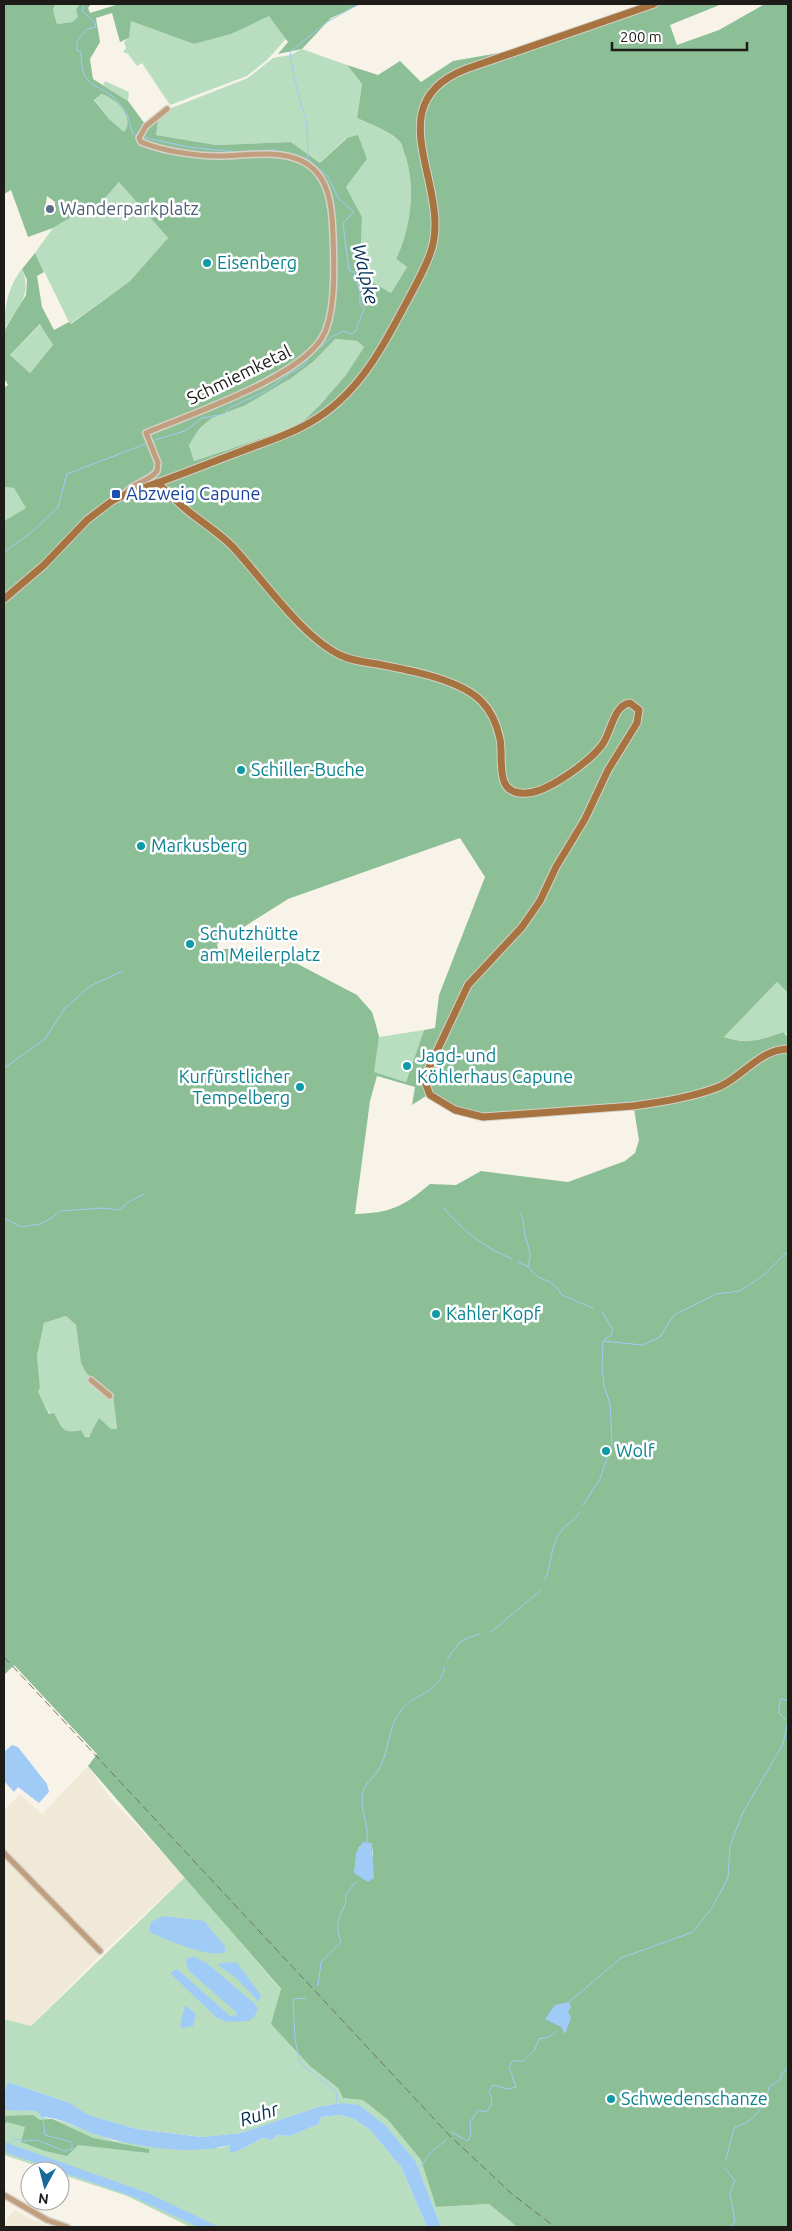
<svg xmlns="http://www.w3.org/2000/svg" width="792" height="2231" font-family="Ubuntu,sans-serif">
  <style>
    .built { fill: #f1e9d7 }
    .green { fill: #b8debf }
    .forest { fill: #8dbf97; fill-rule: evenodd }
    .water { fill: #a1cbf7 }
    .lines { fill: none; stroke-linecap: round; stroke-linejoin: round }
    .stream { stroke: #a1cbf7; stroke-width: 1 }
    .street-casing { stroke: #d5d1c8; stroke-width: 8 }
    .secondary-casing { stroke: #d5d1c8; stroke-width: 9 }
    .street { stroke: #c19e7d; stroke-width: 5 }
    .secondary { stroke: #a67341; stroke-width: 7 }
    .rail { stroke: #736f6a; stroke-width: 1; stroke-dasharray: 8 4; stroke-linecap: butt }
    .service-dot { fill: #5c6f8a; stroke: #fff; stroke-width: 2 }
    .culture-dot { fill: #0f9aa8; stroke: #fff; stroke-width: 2 }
    .transit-dot { fill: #1a4fb4; stroke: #fff; stroke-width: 2 }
    .labels { text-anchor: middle; stroke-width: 5; stroke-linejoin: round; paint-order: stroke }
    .service-label { font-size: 18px; fill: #4e5e75; stroke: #fff; text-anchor: start }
    .culture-label { font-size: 18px; fill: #0d838f; stroke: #fff; text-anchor: start }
    .street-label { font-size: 18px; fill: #1e1c19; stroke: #fff }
    .transit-label { font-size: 18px; fill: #164399; stroke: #fff; text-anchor: start }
    .water-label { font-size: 19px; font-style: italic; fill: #002d54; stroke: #fff }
  </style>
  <rect width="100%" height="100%" fill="#f8f3e9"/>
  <!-- built -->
  <g class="built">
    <path d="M88 1766 110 1798 185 1877 102 1953 31 2026 4 2019V1810L20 1794 42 1814Z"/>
    <path d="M15 2210 31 2219 50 2227H4V2222Z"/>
  </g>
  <!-- green -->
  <g class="green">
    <path d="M55 4H79L76 10 78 17 72 22 57 24 53 10Z"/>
    <path d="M269 15 286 39 267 60 247 76 170 105 142 63 137 66 128 54 123 52 126 48 124 42 129 38 130 20 194 44 231 34Z"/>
    <path d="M302 49 347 65 362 84 357 118C371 125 391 132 401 143 403 147 404 154 406 158 416 191 410 228 396 259L407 267 391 293 360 275 362 217 346 187 367 159 346 138 320 163 291 142 216 145 156 135 158 122 155 119 169 109 248 78 273 58 290 55Z"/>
    <path d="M105 81 129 92 128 101 103 85Z"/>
    <path d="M101 94C116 98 137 118 124 133L109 119 94 99Z"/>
    <path d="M119 182 168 238 130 281 70 324 35 253 53 228 68 219 95 210Z"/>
    <path d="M22 269C33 295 17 309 4 330 4 309 8 286 22 269Z"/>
    <path d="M41 324 53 345 30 373 10 355Z"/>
    <path d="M335 339 357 341 364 347 346 375 319 406 298 426 194 461 189 445 199 429 212 418 246 405 290 379 313 362 328 344Z"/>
    <path d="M4 487 14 488 27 508 4 521Z"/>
    <path d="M777 982 788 993V1035L782 1032C758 1041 750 1044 724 1037Z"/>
    <path d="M424 1030 406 1082 373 1072 379 1037Z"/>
    <path d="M66 1316 76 1325 81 1363 86 1373 113 1396 117 1430 85 1437 81 1430C62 1434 63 1429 54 1413L50 1414 37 1392 40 1387 37 1356 44 1323Z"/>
    <path d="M185 1877 281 1990 311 2067 338 2088 343 2098 363 2100 388 2120 421 2160 436 2207 489 2204 517 2227H441L416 2162 340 2103 318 2107 241 2133 202 2137 137 2129 87 2115 70 2103 8 2082 4 2094V2019L31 2026Z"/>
    <path d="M6 2109 37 2111 41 2117 61 2121 115 2141 221 2148 230 2145 231 2148 240 2150 263 2138 271 2140 278 2135 290 2136 319 2124 321 2117 340 2115 354 2119 370 2130 401 2167 427 2227H190L127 2196 60 2174V2171H52L4 2155V2110Z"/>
  </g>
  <!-- forest -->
  <g class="forest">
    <path d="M4 4H55L53 10 57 24 72 22 78 17 76 10 79 4H91L88 8 90 13 119 4H361L331 18 302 49 278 54 288 42 269 16 231 34 194 44 131 21 129 38 120 42 112 13 96 18 100 42 90 59 93 79 128 101 145 124 137 136 139 142H141L154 118 158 122 156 135 216 145 291 142 320 163 347 138 358 135 367 159 346 187 362 217 360 275 391 293 407 267 396 259C410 229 416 191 406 158 404 154 403 147 401 143 391 131 371 125 357 118L362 84 347 65 378 75 400 61 421 82 453 61 515 50 651 4H722L670 25 677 45 719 30 765 4H788V993L777 982 724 1037C748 1045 760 1040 783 1032L788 1037V2227H517L489 2204 436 2207 421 2160 388 2120 363 2100 343 2098 338 2088 311 2067 271 2024 281 1989 88 1766 97 1754 14 1665 4 1675V521L26 508 14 488 4 487V388L8 385 4 378V331L26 295 27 280 22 269 35 253 44 272 37 276 42 307 54 330 69 322 71 324 130 281 168 238 119 182 95 210 68 219 53 228 28 237 11 190 4 194ZM101 94C116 98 136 117 124 132L109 119 94 100ZM47 196 55 202V211L44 216ZM40 324 53 345 30 373 10 355ZM335 339 357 341 364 347 346 375 319 406 298 426 194 461 189 445 199 429 212 418 246 405 290 379 313 362ZM460 838 485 877 439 995 435 1028 424 1030 406 1082 374 1072 379 1037 376 1025 372 1012 357 995 269 949H218L217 944 288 899ZM377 1076 415 1087 412 1105 426 1096 448 1108 488 1119 634 1109 639 1140 635 1153 625 1161 568 1182 481 1171 456 1185 430 1184C403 1207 390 1213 355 1214L370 1101ZM66 1316 76 1325 81 1363 86 1373 113 1396 117 1429H111L99 1418 89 1437H85L81 1430C62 1434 63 1429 54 1413L49 1414 38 1392 40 1387 37 1356 44 1323ZM359 1847H372L373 1855 354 1873Z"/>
    <path d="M33 2115 40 2120 52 2119 93 2138 149 2149V2153L78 2145 67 2156 45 2151 21 2142 25 2127 7 2122 4 2124V2116Z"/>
  </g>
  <!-- water -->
  <g class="water">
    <path d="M12 1745 18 1747 47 1784 49 1792 39 1803 18 1787 14 1792 4 1781V1752Z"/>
    <path d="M363 1842 372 1843V1847L374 1878 368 1882 354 1873 356 1853Z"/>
    <path d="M164 1916 204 1921 225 1946V1952C210 1959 166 1939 149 1932L151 1922Z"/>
    <path d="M195 1957 208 1964 254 2003 258 2009 254 2017 249 2021 228 2022 217 2018 170 1973 177 1969 230 2016 237 2015 236 2012 189 1971 186 1962 188 1958Z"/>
    <path d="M232 1962 237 1963 261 1995 259 2002 236 1978 217 1964Z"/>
    <path d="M569 2002 571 2007 568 2012 571 2018 565 2034 561 2027 545 2019 555 2005Z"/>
    <path d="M185 2005 196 2014 193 2026 183 2028 180 2026Z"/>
    <path d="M8 2082 70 2103 88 2115 137 2129 202 2137 241 2133 318 2107 340 2103 359 2105 385 2125 416 2162 441 2227H427L401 2167 370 2130 354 2119 340 2115 321 2117 319 2124 290 2136 278 2135 271 2140 263 2138 240 2150 230 2153V2145C190 2156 131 2147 92 2133 76 2127 59 2117 41 2117L37 2111 4 2110V2094Z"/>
    <path d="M4 2142 148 2193 219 2227H198L131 2196 4 2152Z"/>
  </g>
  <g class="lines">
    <!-- stream -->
    <g class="stream">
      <path d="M84 4 82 11 94 21 96 27 87 29 77 41V51L81 52C81 93 99 80 118 102 130 114 128 120 133 134L138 135"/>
      <path d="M142 137 188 147 235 152 273 150 308 159 328 177 339 199 354 212 343 223 349 270 354 272 360 293V304L364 309 355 332 352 334 343 331 332 337 310 356 303 366 289 374 266 391 229 408 224 414 202 418 185 431 152 441"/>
      <path d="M308 157 307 125 294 78 290 52 327 22 359 4"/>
      <path d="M4 552 32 532 58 507 67 474 148 443"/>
      <path d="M4 1068 45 1039 64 1009 90 986 123 971"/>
      <path d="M443 1207C463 1231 483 1247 512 1259"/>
      <path d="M520 1212C525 1221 523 1230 526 1239 529 1250 532 1254 528 1266"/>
      <path d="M4 1218 21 1227 40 1224 52 1218 60 1211 103 1208 119 1210 130 1201 144 1194"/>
      <path d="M518 1262 528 1267 538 1277 550 1282 558 1289 562 1295 593 1308"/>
      <path d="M602 1312 612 1328V1334L604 1340"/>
      <path d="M583 1505 600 1479 612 1443 610 1404 604 1386 602 1369 603 1341 642 1345 660 1337 674 1315 716 1294 740 1291 764 1275 788 1251"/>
      <path d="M545 1580C552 1564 551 1541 562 1530 567 1523 574 1522 579 1513"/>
      <path d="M491 1632 540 1591"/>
      <path d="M447 1659 461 1641 479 1634"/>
      <path d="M786 1720 779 1713V1705L781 1699 788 1700"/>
      <path d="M367 1842C369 1825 362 1816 362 1800 361 1783 375 1779 381 1765 390 1746 388 1725 403 1708 418 1691 437 1696 445 1667"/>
      <path d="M318 1986 321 1962 341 1942C331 1915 347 1914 346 1894L356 1882"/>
      <path d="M306 1998 293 1999 295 2040 301 2064 337 2092 336 2104"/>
      <path d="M569 2002 621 1958 693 1932 712 1908 728 1878 730 1846 742 1814 783 1744 788 1721"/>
      <path d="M451 2132 468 2141 471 2136 470 2122 478 2110 486 2112C494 2104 492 2100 489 2091L493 2085 508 2089 516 2087 509 2067 513 2061H523L534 2051 539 2039 549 2037 557 2031"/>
      <path d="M9 2145 14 2139 25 2141 38 2140 64 2151 72 2149V2142L45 2135 43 2117"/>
      <path d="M726 2159 734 2128C754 2121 765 2108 769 2087L781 2079V2075L788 2066"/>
      <path d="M725 2168 735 2181 730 2193 735 2221 731 2227"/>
      <path d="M418 2171 430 2153 446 2140"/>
    </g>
    <!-- street casing -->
    <g class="street-casing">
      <g id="street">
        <path d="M124 495C132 482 148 483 157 471L158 463 146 433C190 414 307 376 325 332 336 306 334 262 333 234 332 207 330 175 302 161 278 149 245 156 219 156 195 156 163 151 141 142L139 138 146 126 167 109"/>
        <path d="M91 1380 110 1396"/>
        <path d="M4 1853 100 1951"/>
        <path d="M4 2195 47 2220 67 2227"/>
      </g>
    </g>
    <!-- secondary casing -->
    <g class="secondary-casing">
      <g id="secondary">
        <path d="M157 483C168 492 177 502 188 511 203 523 219 533 232 546 263 579 301 636 340 655 352 661 365 662 377 664 407 670 461 679 482 702 492 712 497 725 500 739 504 760 493 796 527 793 548 792 589 762 602 745 611 734 613 705 630 703L639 710 637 723 608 770 585 819 556 867 540 901 522 927 468 985 427 1072 425 1082 430 1095 455 1110 483 1117 633 1106C661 1102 695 1097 721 1086 744 1075 761 1049 788 1049"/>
        <path d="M4 599 44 565 87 520 112 501C126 493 142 489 157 483 185 473 212 462 239 452 262 443 287 436 309 423 356 397 381 351 405 305 414 288 424 271 430 254 455 189 373 105 466 69L654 4"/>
      </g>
    </g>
    <!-- street -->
    <use href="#street" class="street"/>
    <!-- secondary -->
    <use href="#secondary" class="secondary"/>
    <!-- rail -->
    <path class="rail" d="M4 1657 450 2136 512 2194 555 2227"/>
  </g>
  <!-- markers -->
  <circle class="service-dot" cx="50" cy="209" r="5"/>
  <g class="culture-dot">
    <circle cx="207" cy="263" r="5"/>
    <circle cx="241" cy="770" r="5"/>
    <circle cx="141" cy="846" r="5"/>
    <circle cx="190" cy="944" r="5"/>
    <circle cx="407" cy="1066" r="5"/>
    <circle cx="300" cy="1087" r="5"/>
    <circle cx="436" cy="1314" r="5"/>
    <circle cx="606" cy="1451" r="5"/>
    <circle cx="611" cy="2099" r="5"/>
  </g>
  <rect class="transit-dot" x="111" y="489" width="10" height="10" rx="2.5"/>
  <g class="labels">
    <!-- service labels -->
    <g class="service-label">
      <text x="60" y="215">Wanderparkplatz</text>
    </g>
    <!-- culture labels -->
    <g class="culture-label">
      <text x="217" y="269">Eisenberg</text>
      <text x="251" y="776">Schiller-Buche</text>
      <text x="151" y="852">Markusberg</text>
      <text x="200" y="940">Schutzhütte<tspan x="200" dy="21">am Meilerplatz</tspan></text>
      <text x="417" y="1062">Jagd- und<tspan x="417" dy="21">Köhlerhaus Capune</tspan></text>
      <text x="290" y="1083" text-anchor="end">Kurfürstlicher<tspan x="290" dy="21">Tempelberg</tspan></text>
      <text x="446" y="1320">Kahler Kopf</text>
      <text x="616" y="1457">Wolf</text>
      <text x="621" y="2105">Schwedenschanze</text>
    </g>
    <!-- street labels -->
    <g class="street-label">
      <text transform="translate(239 375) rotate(-26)" y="6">Schmiemketal</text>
    </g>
    <!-- transit labels -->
    <g class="transit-label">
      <text x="126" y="500">Abzweig Capune</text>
    </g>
    <!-- water labels -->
    <g class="water-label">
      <text transform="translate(366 274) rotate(77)" y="7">Walpke</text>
      <text transform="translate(259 2114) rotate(-18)" y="7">Ruhr</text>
    </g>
  </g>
  <!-- border -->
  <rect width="792" height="2231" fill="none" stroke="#1e1c19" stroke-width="10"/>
  <!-- north arrow -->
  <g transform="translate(45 2186) rotate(187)"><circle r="24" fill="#ffffff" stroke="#a5a4a3"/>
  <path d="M0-4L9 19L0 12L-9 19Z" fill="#18699a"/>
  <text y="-8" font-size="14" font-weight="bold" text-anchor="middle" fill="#1e1c19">N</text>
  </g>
  <!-- scale -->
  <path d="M612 42v8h135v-8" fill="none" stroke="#1e1c19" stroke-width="2.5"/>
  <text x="620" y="42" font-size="15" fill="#1e1c19" stroke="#ffffff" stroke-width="4" paint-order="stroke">200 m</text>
</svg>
